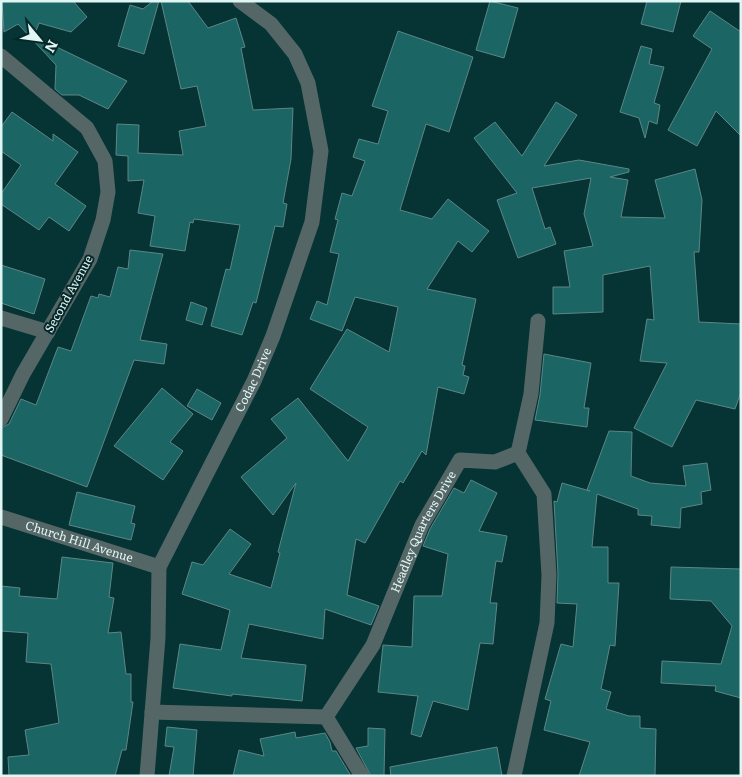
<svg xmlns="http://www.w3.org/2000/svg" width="742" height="777" font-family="Literata,serif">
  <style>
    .building { fill: #1c6565; stroke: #5d8686 }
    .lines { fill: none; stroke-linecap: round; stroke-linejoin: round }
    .street { stroke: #566; stroke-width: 15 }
    .labels { text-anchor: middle; stroke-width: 4; stroke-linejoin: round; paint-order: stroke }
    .street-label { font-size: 12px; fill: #e0f6f5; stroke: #072828 }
  </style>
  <rect width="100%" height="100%" fill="#063333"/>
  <!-- building -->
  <g class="building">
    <path d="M2 1H73L87 17 71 32 39 23 34 36 127 81 108 109 79 95H62L55 89 56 65 18 24 4 32Z"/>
    <path d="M153 1H159L144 54 118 46 130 5 143 9Z"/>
    <path d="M161 1H188L208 28 236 18 245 47 241 48 253 110 293 108 291 159 283 203 287 204 283 227 275 226 256 303 253 302 242 335 211 326 226 269 230 270 240 225 194 219 193 223 190 222 185 251 150 246 155 216 138 213 144 180 128 181V156L116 155 117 124 139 125 138 153 183 155 179 131 206 126 197 86 181 89Z"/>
    <path d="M490 1 518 8 504 58 476 50Z"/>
    <path d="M647 1H681L673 32 641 24Z"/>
    <path d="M710 11 741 32V136L716 111 697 146 668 130 712 49 693 36Z"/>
    <path d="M398 31 473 57 449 132 426 124 400 210 432 219 448 199 489 231 472 252 458 241 427 289 476 299 462 365 465 366 463 375 469 377 464 394 438 387 426 455 422 451 403 483 400 481 365 543 356 539 347 595 379 606 371 625 325 609 323 639 249 624 241 658 306 665 302 701 232 694V696L173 688 180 644 221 650 230 610 182 594 192 562 203 565 230 529 251 544 229 574 271 588 280 553 278 552 296 483 273 515 241 477 287 438 271 419 298 398 348 461 368 427 310 389 347 329 389 352 398 307 355 297 342 331 310 319 317 301 327 305 339 254 330 252 338 220 335 219 342 193 352 196 365 161 353 157 359 139 378 144 388 111 372 106Z"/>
    <path d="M641 46 652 49 649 64 664 67 654 103 660 105 657 124 649 121 645 138 639 118 620 112Z"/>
    <path d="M556 102 577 115 544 166 579 160 629 169V172L610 177 628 180 621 217 665 218 655 180 695 169 702 200 699 252H694L699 322 741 324V392L735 409 696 400 672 447 634 428 667 363 640 361 647 319 654 320 650 266 603 275V312L553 314V287H570L564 251 593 246 584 214 591 178 532 188 545 229 550 227 556 244 518 258 497 200 517 193 474 138 495 122 522 156Z"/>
    <path d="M12 112 53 141V134L78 152 55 184 86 206 69 231 49 217 39 230 1 204V194L21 165 1 151V127Z"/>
    <path d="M130 250 163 254 140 340 167 344 164 364 134 360 87 487 1 455V428L9 424 21 399 36 405 58 347 71 351 91 296 98 298 99 294 110 297 118 267 128 269Z"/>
    <path d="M1 265 45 279 34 314 1 303Z"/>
    <path d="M191 302 207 308 202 325 186 320Z"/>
    <path d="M544 354 591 363 584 408H589L587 427 535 420 540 395Z"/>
    <path d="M162 388 193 414 170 442 183 451 163 480 114 446Z"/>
    <path d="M197 389 221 403 212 420 187 406Z"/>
    <path d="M609 431 632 432 631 476 650 483 686 486 683 466 707 463 711 490 701 492 702 504 681 508 680 528 651 525 652 516 638 515V509L597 494 592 547H608V583H619L615 646 610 645 601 689 611 692 606 709 629 716H640V728L656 729 655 776H579L590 742 544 730 551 701 545 699 561 644 573 647 577 604 557 603 558 574 554 501 557 502 562 483 590 491 587 490Z"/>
    <path d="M471 480 497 493 479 531 507 536 502 562 496 561 490 603H497L493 644 480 643 468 710 433 701 421 737 411 734 418 696 378 692 383 645 412 647 414 596H442L448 554 423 546 430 529 454 488 464 493Z"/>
    <path d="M77 492 135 506 131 523 135 524 131 540 69 525Z"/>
    <path d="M62 557 113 563 109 597 114 598 108 633 121 632 126 674H131V702H133L126 750H122L115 776H9L8 757 29 755 25 730 59 723 51 664 26 662 28 633 1 631V586L20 588 19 596 57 599Z"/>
    <path d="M671 567 741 569V698L715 691 716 686 661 683 662 661 721 664 732 626 711 601 670 599Z"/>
    <path d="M167 727 197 730 193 776H169L174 747 165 746Z"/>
    <path d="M368 728 385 729 384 776H371L356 748 368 746Z"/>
    <path d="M295 732 296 738 325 733 330 742 332 751H336L351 776H233L239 750 264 756 260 739Z"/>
    <path d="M497 747 502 776H391L390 767Z"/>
  </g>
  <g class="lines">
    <!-- street -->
    <g class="street">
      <path d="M1 56 87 128 105 161 108 192 103 220 90 259 23 374 1 419"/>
      <path d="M1 318 48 332"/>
      <path d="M518 453 531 394 538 321"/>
      <path id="s1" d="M1 517 159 567"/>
      <path id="s2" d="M152 712 326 717 373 645 422 525 460 460 495 462 518 453 544 494 549 575 547 623 514 776"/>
      <path d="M326 717 362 776"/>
      <path id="s3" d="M147 776 158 638 159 567 254 381 273 336 312 222 321 151 308 83 295 54 271 24 240 1"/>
    </g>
  </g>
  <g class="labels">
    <!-- street labels -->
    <g class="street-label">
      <text transform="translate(69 294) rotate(-61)" y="4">Second Avenue</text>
      <text dy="4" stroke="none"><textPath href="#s3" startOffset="419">Codac Drive</textPath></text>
      <text dy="4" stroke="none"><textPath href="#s2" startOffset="384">Headley Quarters Drive</textPath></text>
      <text dy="4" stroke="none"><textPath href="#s1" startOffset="82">Church Hill Avenue</textPath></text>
    </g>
  </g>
  <!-- border -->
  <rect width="742" height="777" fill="none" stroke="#e0f6f5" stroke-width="5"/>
  <!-- north arrow -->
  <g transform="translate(40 40) rotate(119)" stroke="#072828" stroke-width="4" paint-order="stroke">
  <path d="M0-4L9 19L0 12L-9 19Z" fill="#e0f6f5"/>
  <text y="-8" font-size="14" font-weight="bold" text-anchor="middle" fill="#e0f6f5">N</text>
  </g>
</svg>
